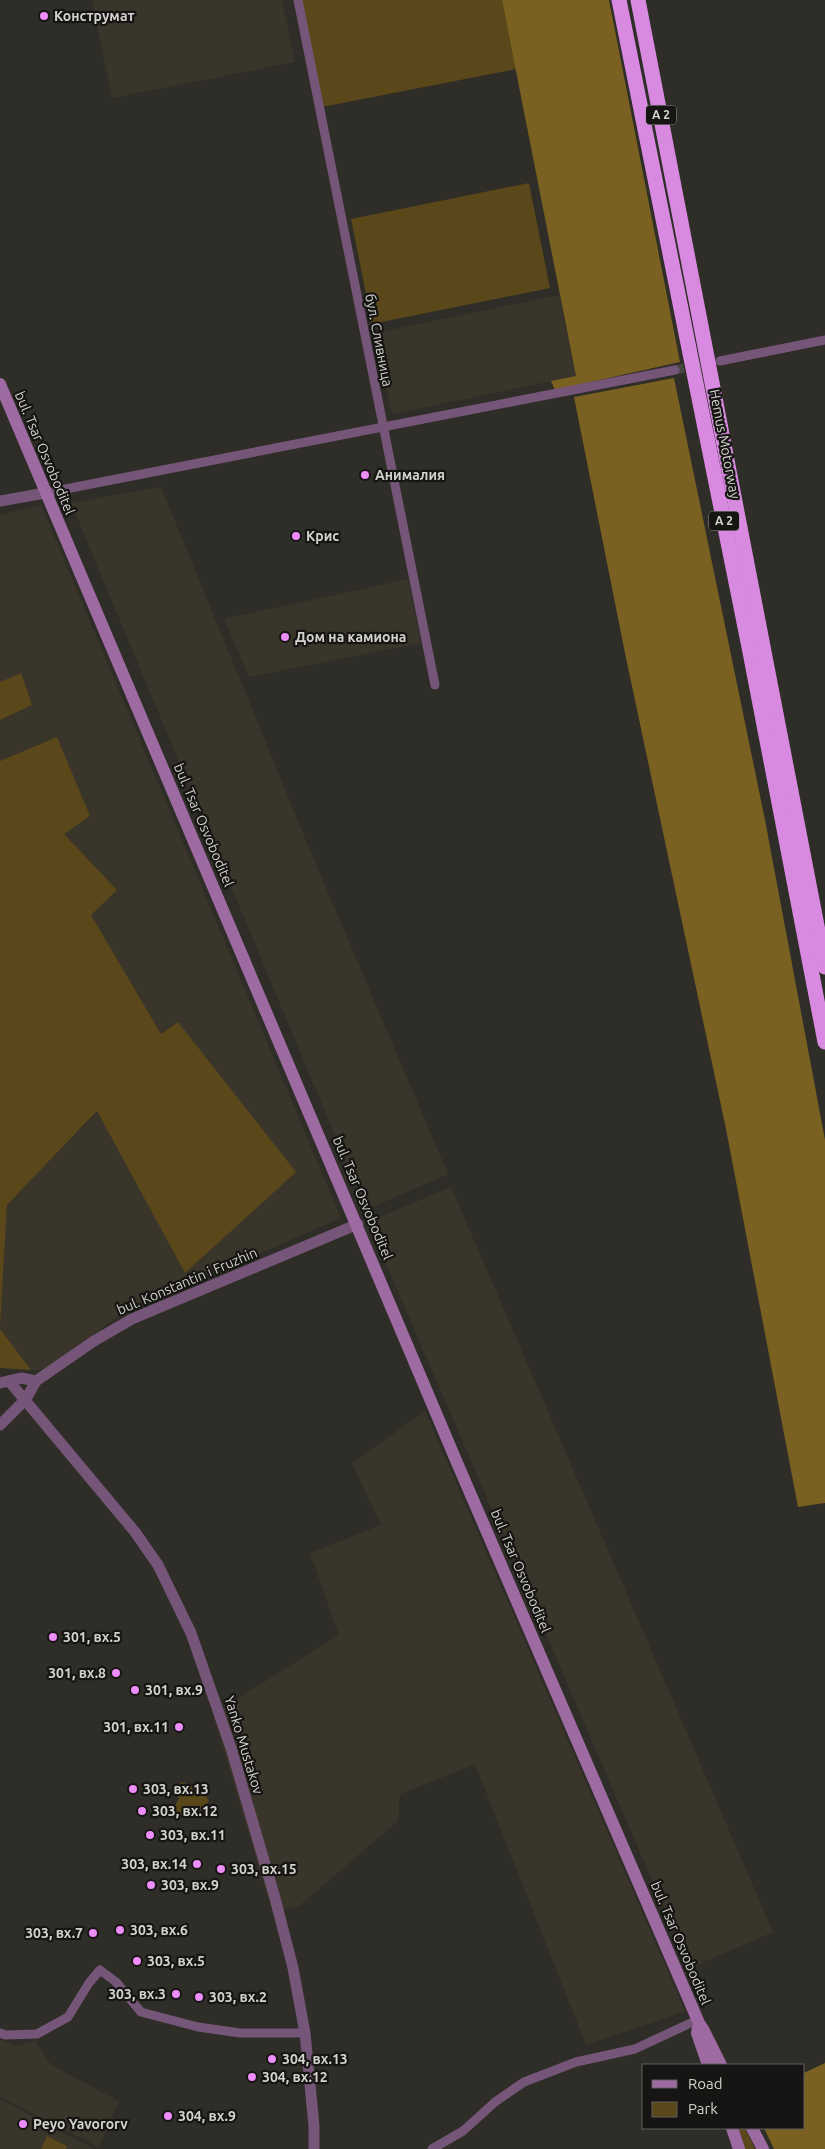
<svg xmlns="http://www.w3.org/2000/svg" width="825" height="2149" font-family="Ubuntu,sans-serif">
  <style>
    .built { fill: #3a352a }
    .green { fill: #5a471a }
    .forest { fill: #7a6122 }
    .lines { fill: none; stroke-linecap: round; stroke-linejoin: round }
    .minor-tunnel { stroke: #484640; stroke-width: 9; stroke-dasharray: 9 4.5; stroke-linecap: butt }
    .minor { stroke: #755678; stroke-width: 9 }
    .tertiary { stroke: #755678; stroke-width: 11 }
    .secondary { stroke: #9d6ba2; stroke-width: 12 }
    .motorway { stroke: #d88ae1; stroke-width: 15 }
    .poi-dot { fill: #ee8cf9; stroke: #161513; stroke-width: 2 }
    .labels { text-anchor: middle; stroke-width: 4.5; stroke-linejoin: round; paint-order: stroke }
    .shield { fill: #161513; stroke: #9a9996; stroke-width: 1 }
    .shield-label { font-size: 12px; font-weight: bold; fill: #d3d2ce }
    .poi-label { font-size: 14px; font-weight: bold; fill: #d3d2ce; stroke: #161513; text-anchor: start }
    .street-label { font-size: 14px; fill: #d3d2ce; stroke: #161513 }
  </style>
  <rect width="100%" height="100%" fill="#2f2d27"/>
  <!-- built -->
  <g class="built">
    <path d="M92 0H282L295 62 112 98Z"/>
    <path d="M559 295 576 376 392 414 375 333Z"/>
    <path d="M161 487 312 855 448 1174 366 1210 71 503Z"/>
    <path d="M41 505 341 1218 121 1314 48 1368 38 1370H31L0 1330 7 1205 98 1111 185 1272 178 1022 161 1034 90 915 116 890 64 834 57 737 0 761V720L32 705 21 673 0 682V515Z"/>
    <path d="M408 579 421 643 249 677 224 619Z"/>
    <path d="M451 1187 773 1932 690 1968 368 1222Z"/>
    <path d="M425 1411 685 2011 586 2045 475 1764 400 1794 398 1821 299 1906 272 1912 213 1714 339 1635 310 1553 381 1525 352 1463Z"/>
    <path d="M0 2039 17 2046 35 2041 51 2065 119 2101 99 2147 0 2097Z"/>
    <path d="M0 2099 94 2149H0Z"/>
  </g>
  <!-- green -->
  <g class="green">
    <path d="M299 0H502L516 69 322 107Z"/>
    <path d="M529 183 550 288 372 324 351 219Z"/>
    <path d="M21 673 32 705 0 720V682Z"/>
    <path d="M57 737 90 816 64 834 117 890 91 915 161 1034 178 1022 296 1172 185 1273 97 1111 7 1205 0 1329 31 1370 0 1368V761Z"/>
    <path d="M181 1782 191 1785 195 1792 205 1794 209 1801 203 1810 193 1809 187 1817 178 1815 174 1808 179 1798 176 1790Z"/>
    <path d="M738 2128H745L755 2149H745Z"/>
    <path d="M47 2136 67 2146 66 2149H41Z"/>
  </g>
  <!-- forest -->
  <g class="forest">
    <path d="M502 0H609L680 362 555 390 551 381 576 376Z"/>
    <path d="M674 378 765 820 825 1140V1503L798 1507 726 1129 626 658 574 397Z"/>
    <path d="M825 2063V2149H774L764 2128H804V2073Z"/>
  </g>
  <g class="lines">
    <!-- minor-tunnel -->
    <path class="minor-tunnel" d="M675 370 697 365"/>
    <!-- minor -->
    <g class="minor">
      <path d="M298 0 435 685"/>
      <path d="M720 361 825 340"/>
      <path d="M45 493 675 370"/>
      <path d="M0 2033 5 2035 37 2034 68 2017 89 1983 100 1970 116 1982 141 2012 198 2027 240 2033H305"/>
      <path d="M432 2149 463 2131 495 2102 524 2082 576 2062 635 2049 697 2020"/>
    </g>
    <!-- tertiary -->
    <g class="tertiary">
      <path d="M0 501 45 493"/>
      <path d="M9 1381 135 1532 158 1565 191 1633 231 1748 275 1898 293 1968 305 2033 314 2126V2149"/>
      <path d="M0 1383 21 1378 36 1381"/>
      <path d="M0 1425 26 1399 36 1381 94 1341 132 1319 358 1224"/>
    </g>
    <!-- secondary -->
    <g class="secondary">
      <path d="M0 384 458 1465 699 2023 703 2029 721 2065"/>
      <path d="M698 2028 697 2033 708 2065"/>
      <path d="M732 2128 739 2149"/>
      <path d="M752 2128 763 2149"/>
    </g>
    <!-- motorway -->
    <g class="motorway">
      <path d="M619 0 749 647 825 1042"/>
      <path d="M638 0 825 967"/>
    </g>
  </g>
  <!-- markers -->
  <g class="poi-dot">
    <circle cx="44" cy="16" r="5"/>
    <circle cx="365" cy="475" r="5"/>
    <circle cx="296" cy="536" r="5"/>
    <circle cx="285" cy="637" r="5"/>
    <circle cx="53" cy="1637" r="5"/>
    <circle cx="116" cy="1673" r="5"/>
    <circle cx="135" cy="1690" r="5"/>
    <circle cx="179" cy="1727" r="5"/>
    <circle cx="133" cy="1789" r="5"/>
    <circle cx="142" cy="1811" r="5"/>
    <circle cx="150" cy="1835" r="5"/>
    <circle cx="197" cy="1864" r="5"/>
    <circle cx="221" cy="1869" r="5"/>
    <circle cx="151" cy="1885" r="5"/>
    <circle cx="120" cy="1930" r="5"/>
    <circle cx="93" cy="1933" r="5"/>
    <circle cx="137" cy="1961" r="5"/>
    <circle cx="176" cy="1994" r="5"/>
    <circle cx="199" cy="1997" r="5"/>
    <circle cx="272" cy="2059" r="5"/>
    <circle cx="252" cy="2077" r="5"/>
    <circle cx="168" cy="2116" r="5"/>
    <circle cx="23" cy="2124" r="5"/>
  </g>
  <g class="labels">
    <!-- shield labels -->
    <g class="shield">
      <rect x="646" y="105.5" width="30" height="19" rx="4"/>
      <rect x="709" y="511.5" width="30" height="19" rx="4"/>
    </g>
    <g class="shield-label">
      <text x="661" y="119">A 2</text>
      <text x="724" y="525">A 2</text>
    </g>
    <!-- poi labels -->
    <g class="poi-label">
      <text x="54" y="21">Конструмат</text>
      <text x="375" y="480">Анималия</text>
      <text x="306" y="541">Крис</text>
      <text x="295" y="642">Дом на камиона</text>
      <text x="63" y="1642">301, вх.5</text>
      <text x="106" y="1678" text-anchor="end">301, вх.8</text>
      <text x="145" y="1695">301, вх.9</text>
      <text x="169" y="1732" text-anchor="end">301, вх.11</text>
      <text x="143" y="1794">303, вх.13</text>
      <text x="152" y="1816">303, вх.12</text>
      <text x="160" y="1840">303, вх.11</text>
      <text x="187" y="1869" text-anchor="end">303, вх.14</text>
      <text x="231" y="1874">303, вх.15</text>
      <text x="161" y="1890">303, вх.9</text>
      <text x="130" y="1935">303, вх.6</text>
      <text x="83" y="1938" text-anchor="end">303, вх.7</text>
      <text x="147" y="1966">303, вх.5</text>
      <text x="166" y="1999" text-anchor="end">303, вх.3</text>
      <text x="209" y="2002">303, вх.2</text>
      <text x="282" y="2064">304, вх.13</text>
      <text x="262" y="2082">304, вх.12</text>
      <text x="178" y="2121">304, вх.9</text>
      <text x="33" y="2129">Peyo Yavororv</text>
    </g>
    <!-- street labels -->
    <g class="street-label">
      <text transform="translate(379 340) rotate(79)" y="5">бул. Сливница</text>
      <text transform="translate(725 444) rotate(79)" y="5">Hemus Motorway</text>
      <text transform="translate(45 453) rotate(67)" y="5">bul. Tsar Osvoboditel</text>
      <text transform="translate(204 825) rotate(67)" y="5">bul. Tsar Osvoboditel</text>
      <text transform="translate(363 1198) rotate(67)" y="5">bul. Tsar Osvoboditel</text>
      <text transform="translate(187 1281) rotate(-23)" y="5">bul. Konstantin i Fruzhin</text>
      <text transform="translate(521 1571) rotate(67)" y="5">bul. Tsar Osvoboditel</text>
      <text transform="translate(244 1745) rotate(73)" y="5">Yanko Mustakov</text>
      <text transform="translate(681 1943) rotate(67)" y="5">bul. Tsar Osvoboditel</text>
    </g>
  </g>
  <!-- legend -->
  <rect x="642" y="2064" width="162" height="65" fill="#161513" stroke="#62615e"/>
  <rect x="652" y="2080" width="25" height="8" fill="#9d6ba2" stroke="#62615e"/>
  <text x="688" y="2089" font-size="15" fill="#d3d2ce">Road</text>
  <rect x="652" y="2102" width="25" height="15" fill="#5a471a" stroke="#62615e"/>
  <text x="688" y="2114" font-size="15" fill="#d3d2ce">Park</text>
</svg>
